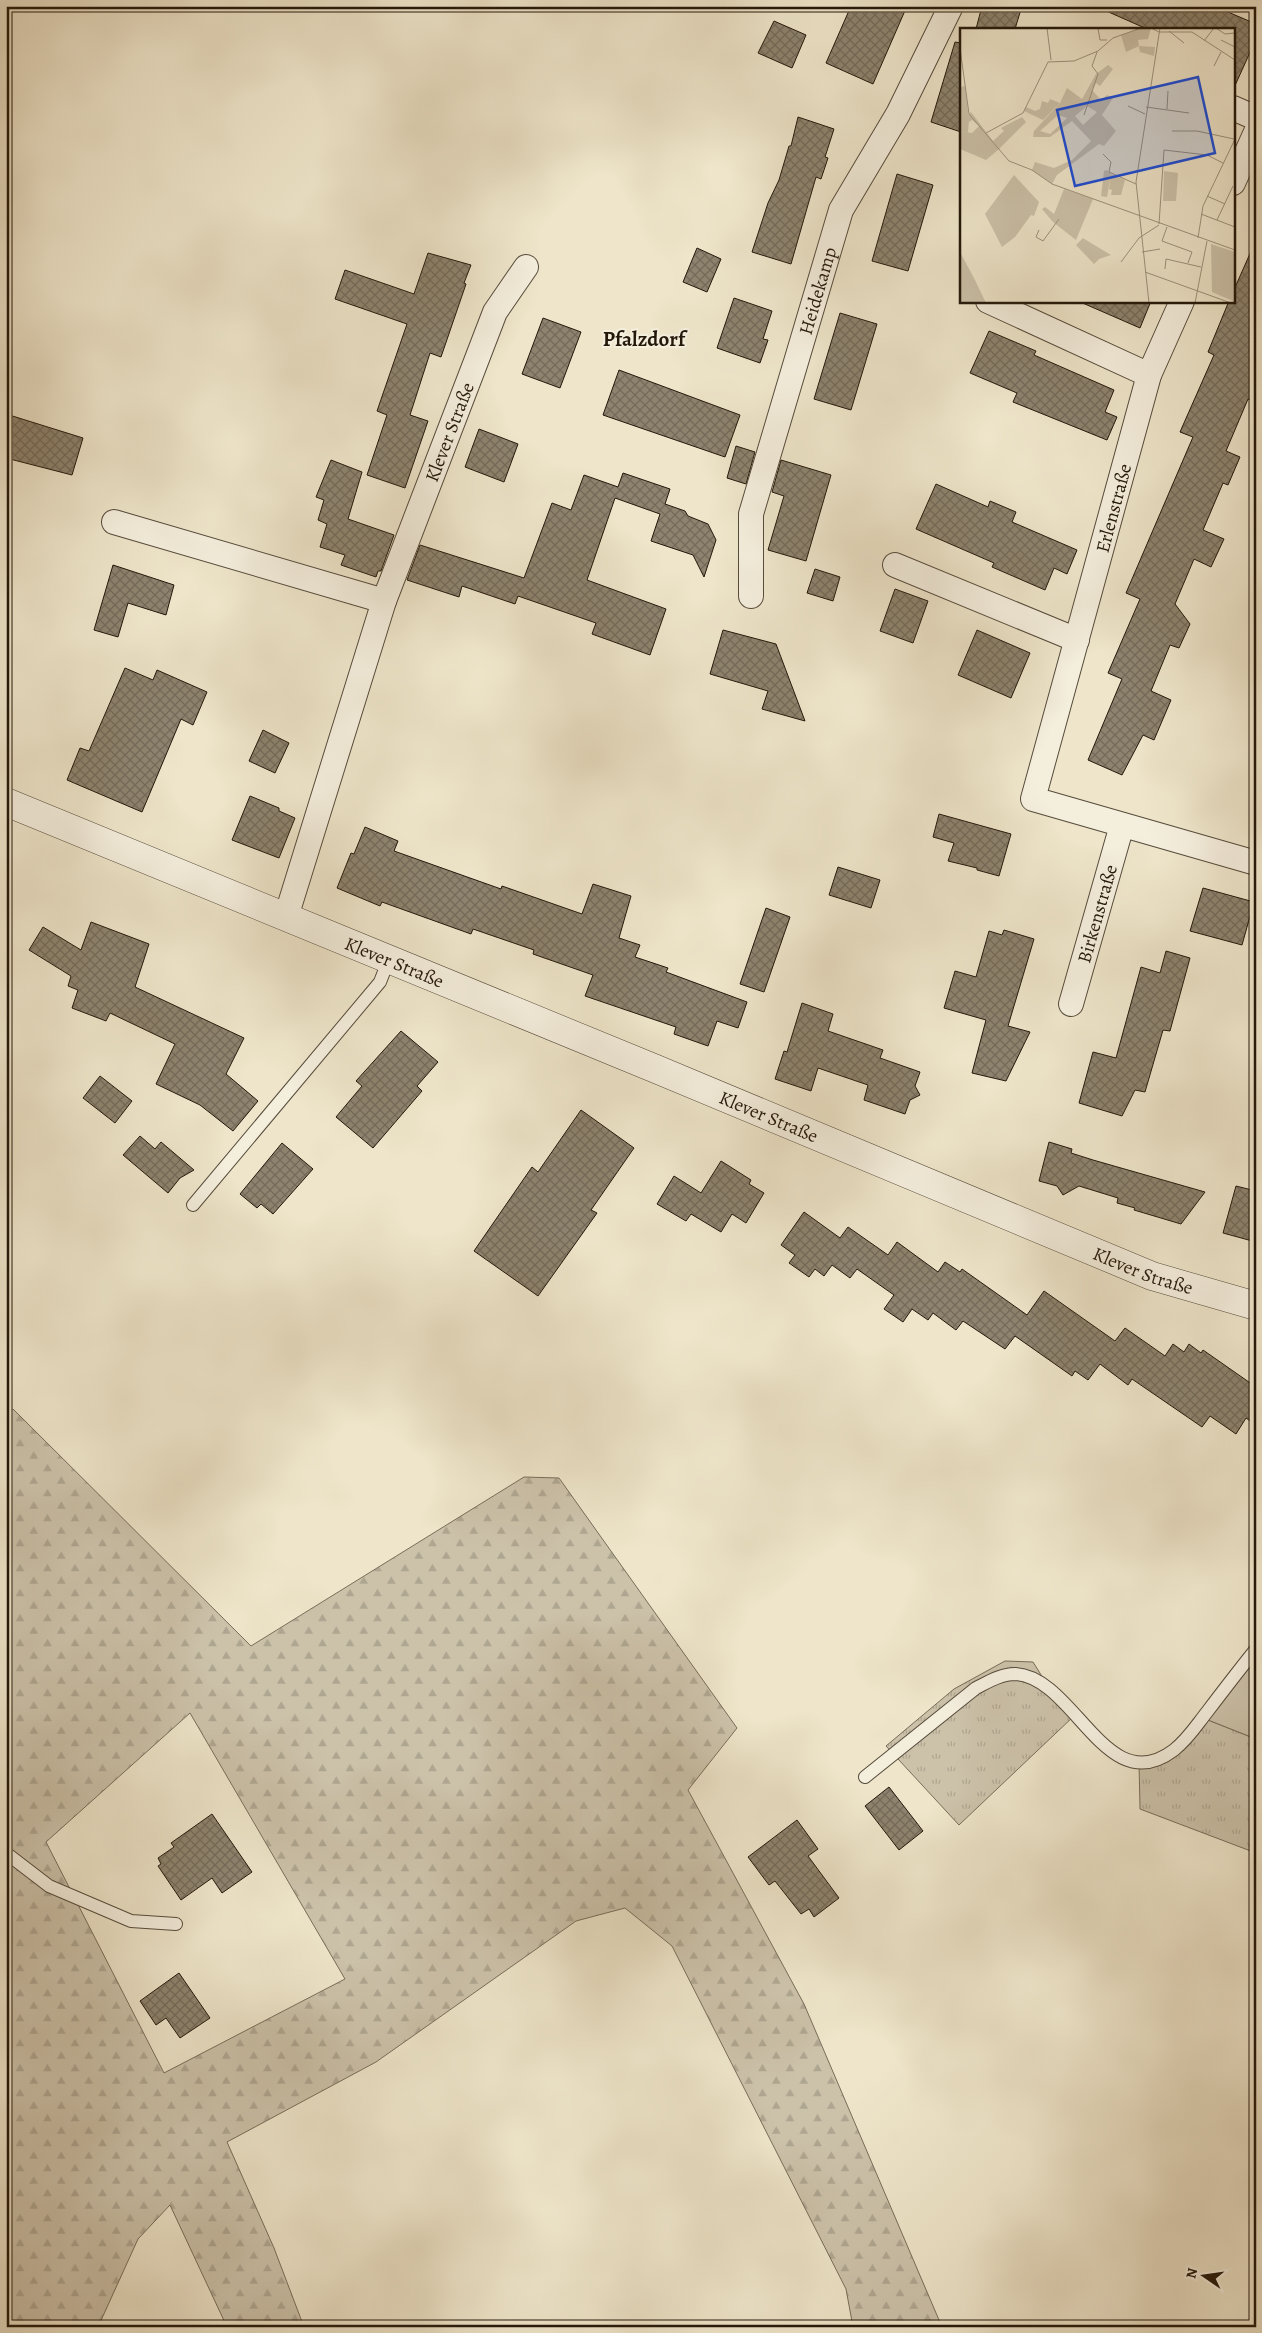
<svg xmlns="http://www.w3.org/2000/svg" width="1262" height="2333" font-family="Alegreya,serif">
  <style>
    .grass { fill: url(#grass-tufts); stroke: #786d5a }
    .forest { fill: url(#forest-firs); stroke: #786d5a; fill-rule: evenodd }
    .green { fill: #ccc2aa; stroke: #786d5a }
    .building { fill: url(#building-cross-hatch); stroke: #24180b }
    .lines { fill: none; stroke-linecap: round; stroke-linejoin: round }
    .service-casing { stroke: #564b3b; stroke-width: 14 }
    .minor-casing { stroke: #564b3b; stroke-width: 26 }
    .tertiary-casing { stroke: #564b3b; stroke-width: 29 }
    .service { stroke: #f4eedd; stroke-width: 12 }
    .minor { stroke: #f4eedd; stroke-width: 24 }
    .tertiary { stroke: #f4eedd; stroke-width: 28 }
    .labels { text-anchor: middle; stroke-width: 4; stroke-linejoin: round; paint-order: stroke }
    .street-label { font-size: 19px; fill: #24180b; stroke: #f4eedd }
    .quarter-label { font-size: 21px; font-weight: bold; fill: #24180b; stroke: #f4eedd }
    .inset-road { fill: none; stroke: #9d937e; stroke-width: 1 }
    .view { fill: #1d4ed8; fill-opacity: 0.15; stroke: #1d4ed8; stroke-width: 2.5 }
    .inset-edge { fill: none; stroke: #24180b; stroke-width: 2.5 }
  </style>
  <defs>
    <pattern id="grass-tufts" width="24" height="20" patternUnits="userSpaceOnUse" patternTransform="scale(1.25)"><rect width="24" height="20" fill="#ccc2aa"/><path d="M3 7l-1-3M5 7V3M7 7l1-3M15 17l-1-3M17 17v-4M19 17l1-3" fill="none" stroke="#afa691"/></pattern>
    <pattern id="forest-firs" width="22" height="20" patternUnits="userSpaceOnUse" patternTransform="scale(1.25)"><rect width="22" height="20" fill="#ccc2aa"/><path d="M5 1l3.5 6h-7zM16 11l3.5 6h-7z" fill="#afa691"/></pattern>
    <pattern id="building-cross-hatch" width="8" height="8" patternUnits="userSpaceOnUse" patternTransform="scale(1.25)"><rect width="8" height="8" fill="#8d836e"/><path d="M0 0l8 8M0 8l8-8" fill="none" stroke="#736a59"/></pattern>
  </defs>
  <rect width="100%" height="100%" fill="#eee5ca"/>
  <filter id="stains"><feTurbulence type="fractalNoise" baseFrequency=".004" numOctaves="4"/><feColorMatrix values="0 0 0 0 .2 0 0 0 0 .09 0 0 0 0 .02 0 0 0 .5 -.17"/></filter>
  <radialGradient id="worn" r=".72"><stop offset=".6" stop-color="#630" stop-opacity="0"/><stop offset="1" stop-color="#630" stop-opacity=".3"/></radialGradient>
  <!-- grass -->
  <g class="grass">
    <path d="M1005 1661 1033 1662 1048 1686 1075 1715 959 1825 886 1746 954 1689Z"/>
    <path d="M1203 1718 1256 1739V1853L1140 1809 1139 1761 1156 1760Z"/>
  </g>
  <!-- forest -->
  <path class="forest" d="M13 1409 251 1646 524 1477 559 1478 737 1728 688 1790 804 2004 942 2327H853L846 2289 672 1946 625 1908 576 1921 376 2062 227 2142 274 2248 304 2327H227L170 2205 138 2239 98 2327H6V1613L12 1608 6 1598V1417ZM190 1713 345 1979 164 2073 46 1842Z"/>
  <!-- green -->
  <path class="green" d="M1256 1648V1739L1203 1718Z"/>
  <!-- building -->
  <g class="building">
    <path d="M851 6H907L873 84 826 63Z"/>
    <path d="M982 6H1022L1015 29H976Z"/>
    <path d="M1095 6H1214L1256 24V39L1233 90V29H1147Z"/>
    <path d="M774 21 806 35 792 68 758 53Z"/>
    <path d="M955 42 961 43V132L931 122Z"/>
    <path d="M798 117 834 129 825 157 828 158 821 179 816 177 791 264 752 252 768 203 779 180 789 146H791Z"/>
    <path d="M897 174 933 185 908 271 872 261Z"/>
    <path d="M1256 240V402L1248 399 1226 451 1240 457 1228 485 1223 483 1203 530 1224 539 1211 567 1194 559 1175 604 1190 624 1179 648 1170 645 1151 691 1171 700 1154 740 1143 735 1122 775 1088 760 1122 679 1108 673 1140 599 1126 593 1193 437 1180 432 1214 355 1208 352 1229 301H1233V292Z"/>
    <path d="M697 248 721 259 707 292 683 282Z"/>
    <path d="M428 253 471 265 464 283 466 284 441 357 430 353 410 415 428 421 405 488 367 475 387 415 377 411 407 324 335 299 345 270 414 294Z"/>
    <path d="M734 298 772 311 763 339 768 340 760 363 717 348Z"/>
    <path d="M1078 301H1151L1140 328Z"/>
    <path d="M840 313 877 324 851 410 814 399Z"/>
    <path d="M543 318 581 332 560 388 522 374Z"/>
    <path d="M989 331 1036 351 1034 355 1114 390 1105 412 1117 417 1107 440 1013 402 1017 393 970 373Z"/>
    <path d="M619 370 740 415 725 457 603 415Z"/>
    <path d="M6 414 83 438 72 475 6 458Z"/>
    <path d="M479 429 518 444 504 482 465 467Z"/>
    <path d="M736 446 755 452 746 484 727 478Z"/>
    <path d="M331 460 362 472 348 519 394 535 381 571H378L376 577 341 565 345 555 320 547 327 524 318 520 324 500 316 497Z"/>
    <path d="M781 460 831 475 806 561 768 550 784 496 772 492Z"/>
    <path d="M623 473 670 489 665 504 685 511 688 516 708 524 716 540 704 577 693 555 651 541 660 514 615 498 587 580 666 609 650 655 592 634 596 623 518 596 515 604 462 586 459 597 407 580 420 545 524 578 552 503 571 510 584 475 618 487Z"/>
    <path d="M936 484 988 507 990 501 1016 512 1012 522 1077 550 1067 574 1054 568 1045 590 992 567 994 563 916 529Z"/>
    <path d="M113 565 174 585 166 615 128 603 118 637 94 630Z"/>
    <path d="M815 569 840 577 833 601 807 593Z"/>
    <path d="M895 589 928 601 913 643 880 631Z"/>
    <path d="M723 630 776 644 805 721 762 709 768 691 710 674Z"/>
    <path d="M977 630 1030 653 1011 698 958 675Z"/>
    <path d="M125 668 153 680 157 670 207 692 193 725 181 719 142 812 67 780 80 748 89 751Z"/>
    <path d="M263 730 289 743 275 773 249 761Z"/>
    <path d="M250 796 279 808V811L295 818 279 858 232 840Z"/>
    <path d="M939 814 1011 834 999 876 977 870V868L948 861 954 843 933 837Z"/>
    <path d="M365 827 398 841 394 851 501 889 502 886 582 914 593 884 631 896 619 938 640 945 635 957 668 968 666 972 747 1002 738 1028 717 1021 708 1046 674 1034 676 1027 585 996 593 975 533 954 534 950 473 929 471 934 382 902 380 906 337 888 351 853 354 854Z"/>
    <path d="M838 867 880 880 871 908 829 895Z"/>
    <path d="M1203 888 1254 902 1242 945 1190 931Z"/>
    <path d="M766 908 790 917 764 992 740 984Z"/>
    <path d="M91 922 149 944 135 987 244 1038 226 1074 258 1101 233 1131 200 1105 156 1084 175 1044 110 1013 106 1021 72 1008 78 990 68 986 71 976 29 950 43 927 81 950Z"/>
    <path d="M1004 930 1034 939 1008 1026 1030 1032 1006 1081 972 1073 986 1020 944 1008 955 971 976 977 989 931 1002 935Z"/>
    <path d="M1166 951 1190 958 1170 1031 1163 1030 1145 1092 1135 1090 1122 1116 1079 1103 1093 1052 1116 1058 1141 967 1160 973Z"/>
    <path d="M802 1003 833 1014 828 1031 883 1050 880 1058 920 1072 915 1086 920 1095 910 1100 905 1114 864 1100 868 1085 818 1068 811 1091 775 1079 784 1051 787 1052Z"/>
    <path d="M401 1031 438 1062 417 1086 422 1091 373 1148 336 1117 362 1086 356 1081Z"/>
    <path d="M100 1076 132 1101 115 1123 83 1098Z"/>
    <path d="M581 1110 634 1148 591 1210 597 1213 538 1296 474 1251 532 1167 538 1172Z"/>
    <path d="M140 1136 155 1149 161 1142 194 1170 180 1178 168 1193 123 1155Z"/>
    <path d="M1049 1142 1072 1149 1071 1153 1093 1160 1205 1192 1181 1224 1134 1210 1135 1208 1117 1203 1118 1198 1079 1186 1063 1195 1057 1186 1039 1181Z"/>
    <path d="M282 1143 313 1169 273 1214 261 1204 257 1208 240 1194Z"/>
    <path d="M721 1161 751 1180 749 1184 764 1193 746 1223 732 1214 721 1232 691 1214 686 1221 657 1204 674 1176 701 1193Z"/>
    <path d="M1236 1186 1256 1191V1242L1223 1233Z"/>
    <path d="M804 1212 840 1238 848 1227 888 1255 897 1242 938 1272 945 1262 960 1272 962 1269 1027 1315 1044 1291 1115 1341 1125 1328 1165 1356 1173 1344 1184 1352 1189 1344 1201 1353 1203 1350 1256 1387V1425L1246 1418 1236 1434 1210 1416 1202 1427 1132 1379 1128 1385 1100 1364 1088 1380 1075 1371 1072 1376 1015 1336 1005 1349 963 1321 956 1330 933 1313 928 1320 912 1309 903 1322 884 1309 894 1295 857 1269 850 1278 832 1265 824 1276 815 1269 809 1277 789 1263 795 1255 781 1245Z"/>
    <path d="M889 1787 923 1831 899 1850 865 1806Z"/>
    <path d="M212 1814 252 1872 222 1893 212 1878 181 1900 158 1866 161 1864 158 1858 174 1847 171 1843Z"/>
    <path d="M797 1820 818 1849 808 1856 839 1898 814 1917 809 1909 801 1914 775 1881 769 1885 748 1857Z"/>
    <path d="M179 1973 210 2018 180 2038 166 2018 156 2025 140 2001Z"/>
  </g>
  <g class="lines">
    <!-- service casing -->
    <g class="service-casing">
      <g id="service">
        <path d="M193 1205 380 982 389 959"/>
        <path d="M865 1777 976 1688C988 1682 1001 1674 1015 1674 1075 1677 1106 1802 1174 1750 1188 1739 1196 1726 1207 1712 1223 1691 1239 1670 1256 1649"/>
        <path d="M6 1853 49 1886 131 1921 176 1924"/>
      </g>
    </g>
    <!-- minor casing -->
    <g class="minor-casing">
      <g id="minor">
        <path d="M1233 108 1256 118"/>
        <path d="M1233 183 1256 132"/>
        <path d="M988 301 1149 375"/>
        <path d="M1182 301 1149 375 1033 799 1256 863"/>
        <path d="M114 522 384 601"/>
        <path d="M895 565 1077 640"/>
        <path id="s1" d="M751 596V514L841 210 898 114 951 6"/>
        <path id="s2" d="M286 917 384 601 495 312 526 267"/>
        <path id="s3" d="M1071 1004 1122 825"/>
      </g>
    </g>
    <!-- tertiary casing -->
    <g class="tertiary-casing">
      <g id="tertiary">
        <path id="s4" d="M6 802 656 1069 1152 1276 1256 1306"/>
      </g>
    </g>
    <!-- service -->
    <use href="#service" class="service"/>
    <!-- minor -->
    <use href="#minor" class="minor"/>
    <!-- tertiary -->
    <use href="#tertiary" class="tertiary"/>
  </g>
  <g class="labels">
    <!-- street labels -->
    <g class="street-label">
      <text dy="7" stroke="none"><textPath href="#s1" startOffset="315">Heidekamp</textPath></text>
      <text dy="7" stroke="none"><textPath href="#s2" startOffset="512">Klever Straße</textPath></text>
      <text transform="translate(1113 508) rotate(-75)" y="7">Erlenstraße</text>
      <text dy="7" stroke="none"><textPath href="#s3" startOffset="94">Birkenstraße</textPath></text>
      <text dy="7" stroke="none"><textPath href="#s4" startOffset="420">Klever Straße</textPath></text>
      <text dy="7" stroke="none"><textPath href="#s4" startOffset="825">Klever Straße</textPath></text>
      <text dy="7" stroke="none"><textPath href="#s4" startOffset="1230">Klever Straße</textPath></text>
    </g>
    <!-- quarter labels -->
    <g class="quarter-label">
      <text x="644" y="346">Pfalzdorf</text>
    </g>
  </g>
  <!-- overview -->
  <g transform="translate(960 28)">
    <rect width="275" height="275" fill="#eee5ca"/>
    <path d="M181 0H191L188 11 178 12 179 18 195 19 194 28 180 24 179 18 166 24 161 7ZM5 58 9 92 8 104H5L0 103V59ZM90 71 100 75 83 92 64 83 66 79 75 83 80 81 82 73 88 75ZM62 89 66 94 39 121 33 113 44 103 41 100ZM147 142 151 146 147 169 141 168 144 143ZM54 147 79 174 74 188 71 187 55 209 42 219 25 186ZM123 210 131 215 151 227 139 231 134 236 116 217ZM0 224 15 252 26 275H0Z" fill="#ccc2aa"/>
    <path d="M148 37 153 41 140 58 136 55 132 62 141 72 147 67 153 70 142 87 156 103 144 118 139 116 97 147 92 156 72 142 75 134 94 140 112 132 131 113 112 93 90 109H73L74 103 100 75 107 60 122 71 136 46ZM127 78 137 84 123 97 115 88ZM98 87 107 90 90 106 80 103ZM11 84 39 121 26 132 0 121V103L12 105 19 98 12 92 9 94 7 89ZM104 161 133 171 116 212 93 194 82 181 85 179 94 186Z" fill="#ccc2aa" fill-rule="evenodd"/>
    <path d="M204 143 218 145 216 173H203ZM151 146 165 152 161 167H151L152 162 149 161ZM251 216 275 224V274L252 264Z" fill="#ccc2aa"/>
    <path class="inset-road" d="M87 0 91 32M138 0 140 12H147M191 0 199 4H232L275 32M256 0 265 6 275 5M209 3 224 15M261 12 275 19M244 13 254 0M0 20 9 86 49 133 72 142 92 156 275 222M254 38 261 24M168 78 185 86M186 79 229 85M207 81 208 63M124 87 138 46 132 38 137 24M212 103H237L274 111M26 105 63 85 88 34 114 33 138 23 153 10 181 0M143 126 151 134 149 144 176 156M247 168 265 176M241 186 275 199M257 192 273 158M199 196 204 122 247 127 263 135M207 199 202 213 232 224 228 235M79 202 76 209 83 213 99 191M238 210 243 178 275 111M182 224 200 221M161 234 179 210 199 197M205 241 206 231 241 239M185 244 271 275M189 275 176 154 200 0M235 275 247 213"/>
    <path class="view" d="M238 49 255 125 115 158 97 82Z"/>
    <rect width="275" height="275" class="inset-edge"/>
  </g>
  <!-- margin -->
  <rect width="1262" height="2333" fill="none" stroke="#eee5ca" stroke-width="25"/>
  <rect x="8" y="8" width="1247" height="2318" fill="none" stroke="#24180b" stroke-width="2.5"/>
  <rect x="12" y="12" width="1237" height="2308" fill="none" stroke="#24180b"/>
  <!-- north arrow -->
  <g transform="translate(1204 2276) rotate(283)" stroke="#f4eedd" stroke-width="4" paint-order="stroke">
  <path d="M0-4L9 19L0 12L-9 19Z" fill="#24180b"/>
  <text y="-8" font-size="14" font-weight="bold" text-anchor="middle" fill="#24180b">N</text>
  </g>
  <rect width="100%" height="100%" filter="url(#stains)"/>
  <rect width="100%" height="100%" fill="url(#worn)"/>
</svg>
